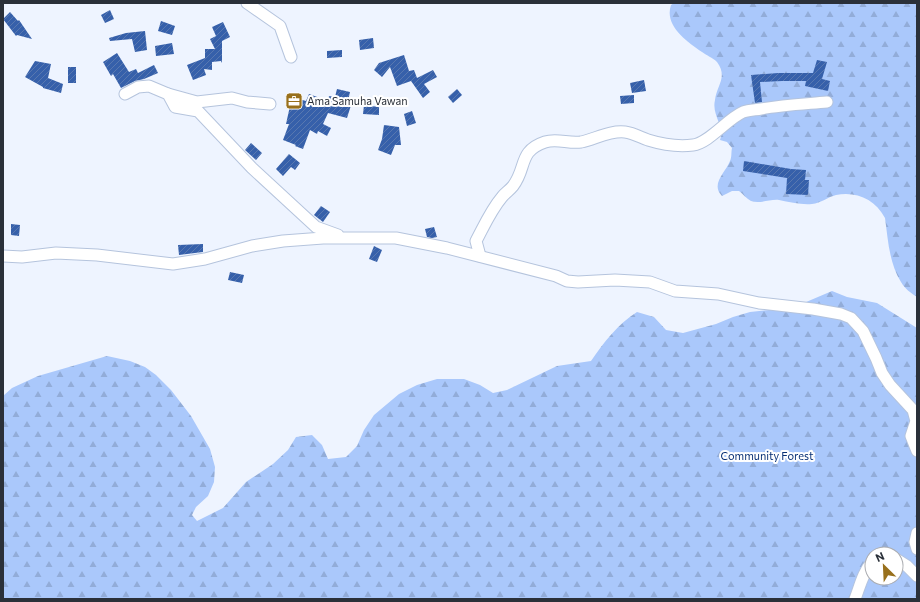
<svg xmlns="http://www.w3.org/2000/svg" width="920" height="602" font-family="Commissioner,sans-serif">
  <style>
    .forest { fill: url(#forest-firs); fill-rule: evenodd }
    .building { fill: url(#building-hatch) }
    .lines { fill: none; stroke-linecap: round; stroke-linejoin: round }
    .street-casing { stroke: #b5c4dd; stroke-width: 13 }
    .street { stroke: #fff; stroke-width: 11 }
    .labels { text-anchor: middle; stroke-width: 4; stroke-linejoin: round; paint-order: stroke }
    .poi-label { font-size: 11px; fill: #2a3039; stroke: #fff; text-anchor: start }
    .park-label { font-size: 11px; fill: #083075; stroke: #fff }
  </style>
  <defs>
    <pattern id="forest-firs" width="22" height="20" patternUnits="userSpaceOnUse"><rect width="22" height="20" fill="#aac8fb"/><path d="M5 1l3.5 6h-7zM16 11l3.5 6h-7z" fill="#92acd8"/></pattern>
    <pattern id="building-hatch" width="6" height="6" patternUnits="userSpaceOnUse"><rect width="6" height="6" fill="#3660aa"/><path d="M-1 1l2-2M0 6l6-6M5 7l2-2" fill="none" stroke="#5878b0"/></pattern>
  </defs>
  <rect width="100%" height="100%" fill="#eef4ff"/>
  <!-- forest -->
  <g class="forest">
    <path d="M674 3H917V297C911 293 905 289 901 282 889 263 888 239 885 218 875 199 856 191 836 195 828 197 821 203 812 204 801 205 790 202 779 200 770 199 760 204 751 201 747 199 743 194 739 191H732L722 196C710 184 726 172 730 161 732 157 731 152 732 148L727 142 720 140 722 133 738 119 739 107 719 123C716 115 713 108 715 100 717 85 728 77 717 62 712 57 707 56 702 52 686 41 664 25 671 5Z"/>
    <path d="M832 291 847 297 877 303 917 328V599H3V396L12 388 38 376 107 356 130 361 145 367 156 375 171 390 191 416 210 449 215 467 214 482 208 496 196 507 192 515 197 521 223 508 246 482 273 464 288 450 296 437 312 435 322 445 328 459 346 457 357 446 364 430 374 415 399 394 417 385 437 379H464L480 385 493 393 507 390 557 366 591 361C604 342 618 324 637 312L654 317 666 330 683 333 716 324 733 317 750 312 769 310 785 311ZM872 554H896V578H872Z"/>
  </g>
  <!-- building -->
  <g class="building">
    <path d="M110 10 114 19 105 23 101 15Z"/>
    <path d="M10 12 18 21 19 20 32 39 17 35 16 36 3 19Z"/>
    <path d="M161 21 175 26 172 35 158 31Z"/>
    <path d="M223 22 230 37 222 41V63L221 61 212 62V70L204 69 206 75 193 80 187 65 205 58V49H215L210 39 216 36 212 27Z"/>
    <path d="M145 31 147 50 135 52 132 39 110 41 109 38 126 33Z"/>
    <path d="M373 38 374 48 360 50 359 40Z"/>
    <path d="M172 43 174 54 156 56 155 46Z"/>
    <path d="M342 50V57L327 58V51Z"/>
    <path d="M117 53 129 72 136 69 138 73 154 65 158 73 144 79 135 81 121 88 113 74 111 76 103 62Z"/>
    <path d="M404 55 409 71 414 70 417 78 433 70 437 77 424 84 430 92 423 98 411 81 397 86 390 67 382 77 374 70 379 63Z"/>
    <path d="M817 60 827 62 822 79 830 81 828 91 805 86 806 81H782L760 82 762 102 755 103 751 75 778 73H813Z"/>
    <path d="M35 61 51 64 48 78 63 84 61 93 43 88V87L25 77Z"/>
    <rect x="68" y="67" width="8" height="16"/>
    <path d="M644 80 646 91 632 93 630 83Z"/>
    <path d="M337 89 350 92 348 101 352 102 347 118 328 113 323 124 331 128 327 136 318 131 317 134 310 130 303 149 295 146 296 145 283 140 289 124H286L292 97 306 101 309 94 328 101 329 96 335 97Z"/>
    <path d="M457 89 462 95 453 103 448 97Z"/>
    <path d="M634 95V103L621 104 620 96Z"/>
    <path d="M364 105 379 107V115L363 114Z"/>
    <path d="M412 111 416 123 407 126 404 114Z"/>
    <path d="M384 125 399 127 401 145H395L391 155 378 150 382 139Z"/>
    <path d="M251 143 262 153 256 160 245 150Z"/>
    <path d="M289 154 300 163 295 170 291 167 283 176 276 169Z"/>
    <path d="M744 161 791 169 806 170 805 180H809L808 195 786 194 787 178 743 171Z"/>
    <path d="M321 206 330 212 323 222 314 215Z"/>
    <path d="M11 224 20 225 19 236 11 235Z"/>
    <path d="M434 227 437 237 432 238 427 237 425 229Z"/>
    <path d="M203 244V252L179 255 178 245Z"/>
    <path d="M374 246 382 250 377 262 369 259Z"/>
    <path d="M230 272 244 275 242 283 228 280Z"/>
  </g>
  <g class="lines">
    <!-- street casing -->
    <g class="street-casing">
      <g id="street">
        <path d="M247 3 280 26 291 57"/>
        <path d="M125 94 138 87 149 86 168 94 175 107 198 111 252 168 316 227 338 235"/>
        <path d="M168 94 197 102 232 98 247 102 270 104"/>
        <path d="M3 256 22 257 56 253 97 255 173 264 205 259 252 246 283 241 323 238H396L447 248 556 276 567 281 578 282 615 280 650 282 675 291 718 294 759 303 813 309 841 314 851 318 863 331 876 358 882 373 890 385 913 410 916 421 911 436 917 451"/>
        <path d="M480 256 476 241C484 226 491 210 502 197 505 193 510 190 513 186 527 168 518 151 545 142 557 138 569 144 581 142 595 139 611 130 625 132 633 133 640 137 648 140 661 144 678 147 693 145 709 143 727 119 743 112 749 110 755 110 761 109 783 105 805 104 827 102"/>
        <path d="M917 533 915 542 917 549"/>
        <path d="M896 559 907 566 917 576"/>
        <path d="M855 599C860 586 863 572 872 562"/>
      </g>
    </g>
    <!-- street -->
    <use href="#street" class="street"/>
  </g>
  <!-- icons -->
  <defs>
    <g id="office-square" transform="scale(0.9)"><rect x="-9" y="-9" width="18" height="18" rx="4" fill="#98701c" stroke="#fff"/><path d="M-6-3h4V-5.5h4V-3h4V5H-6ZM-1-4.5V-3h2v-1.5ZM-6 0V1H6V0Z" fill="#fff"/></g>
  </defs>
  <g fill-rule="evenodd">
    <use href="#office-square" x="294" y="101"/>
  </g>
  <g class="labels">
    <!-- poi labels -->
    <g class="poi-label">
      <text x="307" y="105">Ama Samuha Vawan</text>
    </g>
    <!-- park labels -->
    <g class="park-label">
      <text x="767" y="460">Community Forest</text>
    </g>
  </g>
  <!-- border -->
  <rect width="920" height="602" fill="none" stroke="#2a3039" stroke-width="8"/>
  <!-- north arrow -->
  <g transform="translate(884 566) rotate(336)"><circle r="19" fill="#ffffff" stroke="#aaacb0"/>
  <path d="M0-3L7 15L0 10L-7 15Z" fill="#98701c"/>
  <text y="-6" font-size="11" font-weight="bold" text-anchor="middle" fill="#2a3039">N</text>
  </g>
</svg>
